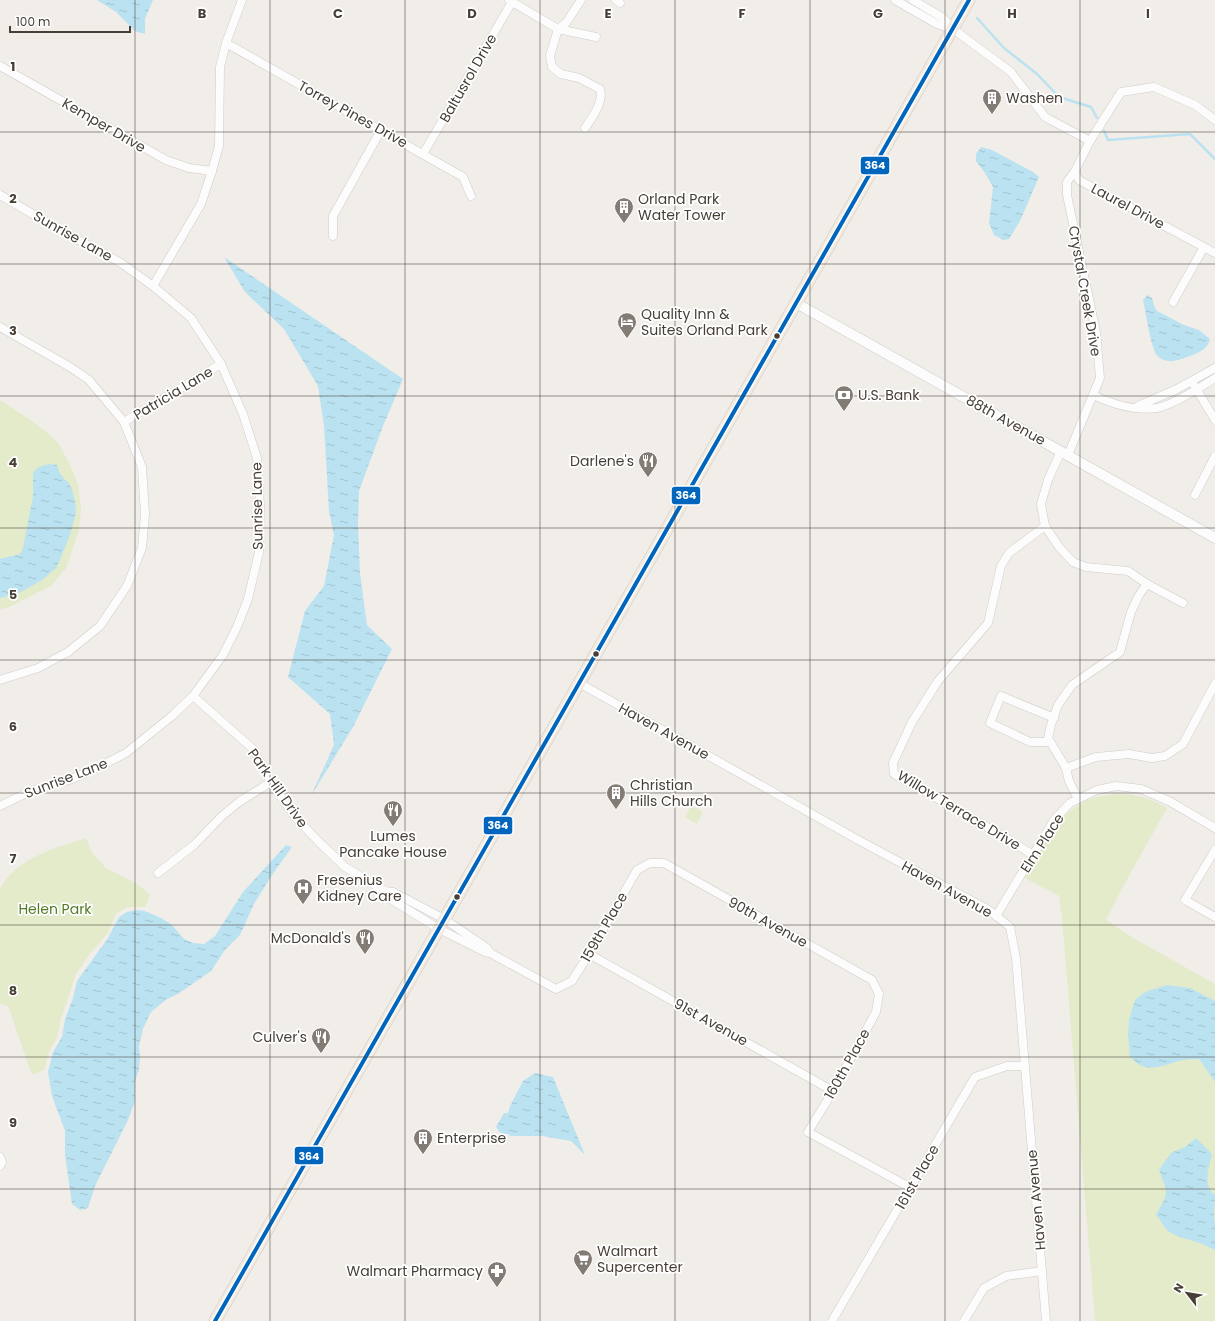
<svg xmlns="http://www.w3.org/2000/svg" width="1215" height="1321" font-family="Poppins,sans-serif">
  <style>
    .park { fill: #e3ebca }
    .water { fill: url(#water-ripples) }
    .lines { fill: none; stroke-linecap: round; stroke-linejoin: round }
    .stream { stroke: #bae2f0; stroke-width: 2.5 }
    .minor-casing { stroke: #cfccc8; stroke-width: 9 }
    .tertiary-casing { stroke: #cfccc8; stroke-width: 11 }
    .primary-casing { stroke: #d3c7b7; stroke-width: 13 }
    .minor { stroke: #fdfcfc; stroke-width: 8 }
    .tertiary { stroke: #fdfcfc; stroke-width: 10 }
    .primary { stroke: #f1ebe4; stroke-width: 12 }
    .bus-1-casing { stroke: #fff; stroke-width: 7 }
    .bus-1 { stroke: #0065bd; stroke-width: 4 }
    .grid { fill: none; stroke: #473e36; stroke-width: 1; stroke-opacity: 0.55 }
    .bus-dot { fill: #473e36; stroke: #fff; stroke-width: 1.5 }
    .labels { text-anchor: middle; stroke-width: 3.5; stroke-linejoin: round; paint-order: stroke }
    .street-label { font-size: 14px; fill: #473e36; stroke: #fff }
    .poi-label { font-size: 14px; fill: #473e36; stroke: #fff; text-anchor: start }
    .park-label { font-size: 14px; fill: #547b28; stroke: #fff }
    .grid-label { font-size: 13px; text-anchor: middle; font-weight: bold; fill: #473e36; stroke: #fff; stroke-width: 3.5; stroke-linejoin: round; paint-order: stroke }
    .line-badge { stroke: #fff; stroke-width: 1.5 }
    .badge-label { font-size: 11px; text-anchor: middle; font-weight: bold; fill: #fff }
  </style>
  <defs>
    <pattern id="water-ripples" width="26" height="14" patternUnits="userSpaceOnUse"><rect width="26" height="14" fill="#bae2f0"/><path d="M2 4q2-2 4 0t4 0M15 11q2-2 4 0t4 0" fill="none" stroke="#a1c3ce"/></pattern>
  </defs>
  <rect width="100%" height="100%" fill="#f1eeea"/>
  <!-- park -->
  <g class="park">
    <path d="M0 400 29 419 48 433 59 444 70 465 78 484 81 509 79 530 66 568 51 586 7 608 0 609Z"/>
    <path d="M1117 794C1138 795 1149 797 1167 808L1124 885 1106 920 1135 939 1215 984V1321H1095L1062 918 1059 896 1025 878C1042 847 1057 812 1092 798 1100 796 1109 795 1117 794Z"/>
    <path d="M691 805 703 812 697 824 685 817Z"/>
    <path d="M86 838 92 853 106 868 134 882 150 894 145 907H127L116 914 107 934 89 955 76 974 61 1019 57 1038 49 1052 44 1070 32 1075 8 1006 0 1004V889C16 858 55 848 86 838Z"/>
  </g>
  <!-- water -->
  <g class="water">
    <path d="M97 0H153L145 19V34L135 31 116 12Z"/>
    <path d="M981 147 992 150 1033 172 1039 177 1020 221 1009 239 1003 240 994 235 989 223 993 187 985 173 976 161V154Z"/>
    <path d="M224 257 403 379 383 426 359 491 358 523 360 573 367 625 392 649 353 727 311 796 334 745 330 714 288 677 305 611 324 586 334 535 329 511 324 426 318 386 284 329 245 292Z"/>
    <path d="M1147 295 1152 298 1154 306 1157 311 1184 325 1199 330 1210 339C1208 349 1198 353 1190 356 1184 358 1175 362 1169 361 1164 361 1159 358 1156 354 1150 343 1146 313 1143 300Z"/>
    <path d="M52 464 57 465 59 472 64 479 68 482 71 487 75 501 76 513 70 535 59 562 56 568 42 580 19 593 0 598V559L20 554 23 548 33 496V473L37 468 44 465Z"/>
    <path d="M286 845 292 847 272 875 254 904 240 935 225 950 211 971 178 994 167 999 151 1012 143 1029 139 1046 140 1057 139 1070 135 1081V1101L128 1120 95 1186 88 1208 80 1210 72 1204 65 1155V1131L52 1096 48 1072 53 1052 62 1037 65 1019 73 998 77 981 108 938 119 917 127 912 137 910 145 911 161 918 172 925 184 939 193 943 204 944 215 936 243 892Z"/>
    <path d="M1167 985 1190 988 1215 1001V1082L1199 1059C1193 1059 1188 1059 1183 1060 1169 1063 1154 1072 1140 1065 1136 1063 1133 1059 1130 1057L1128 1034 1129 1020 1135 1000 1145 992Z"/>
    <path d="M535 1073 553 1077 585 1155 571 1141 542 1136H510L508 1134H501L496 1127 504 1113H508L510 1106 523 1081Z"/>
    <path d="M1196 1138 1212 1154C1209 1168 1202 1184 1215 1195 1215 1202 1213 1218 1215 1223V1250C1209 1247 1203 1244 1197 1242 1187 1239 1176 1237 1167 1230 1163 1226 1160 1219 1156 1215L1165 1198 1166 1189 1159 1170 1171 1153 1185 1147Z"/>
  </g>
  <g class="lines">
    <!-- stream -->
    <g class="stream">
      <path d="M977 18 1004 48 1037 74 1059 97 1091 107 1097 118"/>
      <path d="M1104 131 1108 140 1190 134 1215 159"/>
    </g>
    <!-- minor casing -->
    <g class="minor-casing">
      <g id="minor">
        <path d="M509 0 558 29 566 23 581 0"/>
        <path d="M616 0 620 3"/>
        <path d="M895 0 937 24 952 29"/>
        <path d="M913 0 943 18 953 29 1011 72 1045 117 1090 141"/>
        <path d="M226 43 463 177 471 196"/>
        <path d="M0 66 166 160 189 168 212 171"/>
        <path d="M1215 120 1195 105 1154 87 1121 92 1090 141 1075 171 1079 180 1215 253"/>
        <path d="M585 128C592 118 604 102 600 89L579 78 561 74 552 67 550 56 558 29 596 37"/>
        <path d="M423 154 512 2"/>
        <path d="M0 195 62 231 121 263 153 286 191 318 221 364 243 414 257 458 260 506 259 552 248 599 237 627 223 655 193 696 172 716 126 753 97 768 69 780 31 791 0 806"/>
        <path d="M333 236V216L381 130"/>
        <path d="M153 286 201 204 212 171 219 146 220 67 226 43 242 0"/>
        <path d="M1173 302 1204 247"/>
        <path d="M0 327 70 367 89 380 124 422 142 467 145 514 142 548 127 586 100 626 68 652 38 668 0 680"/>
        <path d="M1194 385 1215 420"/>
        <path d="M1093 395C1112 404 1135 411 1157 408 1173 405 1201 387 1215 378"/>
        <path d="M1138 406 1177 389 1215 368"/>
        <path d="M124 422 221 364"/>
        <path d="M1061 451 1048 480 1041 504 1045 526 1059 547 1073 562 1086 567 1128 571 1147 584 1183 603"/>
        <path d="M1068 455 1100 378 1096 332 1067 195V182L1075 171"/>
        <path d="M1195 495 1215 456"/>
        <path d="M579 683 860 841 989 910 1010 927 1016 958 1046 1321"/>
        <path d="M193 696 253 749 271 782 295 817 319 842 345 867 385 891 393 892 444 919 487 948 490 953 556 989 572 981 589 954 637 870 650 863H664L872 980 879 994 876 1012 833 1091 808 1132 911 1188"/>
        <path d="M1050 742H1030L990 723 1001 696 1054 718"/>
        <path d="M1066 768 1096 757 1129 754 1152 758 1165 756 1183 744 1215 684"/>
        <path d="M1078 799 1069 781 1066 768 1048 738 1051 725 1058 705 1072 685 1120 652 1131 612 1139 595 1147 584"/>
        <path d="M1215 850 1185 900 1215 917"/>
        <path d="M1033 855 1003 836 894 774 893 763 912 722 938 681 988 623 1001 566 1009 553 1045 526"/>
        <path d="M158 873 194 845 222 816 239 802 271 782"/>
        <path d="M385 891 389 898 439 929 485 952 490 953"/>
        <path d="M996 916 1054 820 1070 803 1097 790 1116 786 1141 789 1169 801 1215 828"/>
        <path d="M589 954 833 1091"/>
        <path d="M0 1157 2 1162 0 1166"/>
        <path d="M832 1321 975 1077 1007 1066H1025"/>
        <path d="M964 1321 984 1288 1006 1276 1042 1271"/>
      </g>
    </g>
    <!-- tertiary casing -->
    <g class="tertiary-casing">
      <path id="tertiary" d="M796 303 1215 538"/>
    </g>
    <!-- primary casing -->
    <g class="primary-casing">
      <path id="primary" d="M215 1321 969 0"/>
    </g>
    <!-- minor -->
    <use href="#minor" class="minor"/>
    <!-- tertiary -->
    <use href="#tertiary" class="tertiary"/>
    <!-- primary -->
    <use href="#primary" class="primary"/>
    <!-- bus-1 casing -->
    <g class="bus-1-casing">
      <path id="bus-1" d="M215 1321 969 0"/>
    </g>
    <!-- bus-1 -->
    <use href="#bus-1" class="bus-1"/>
  </g>
  <!-- grid -->
  <path class="grid" d="M135 0V1321M270 0V1321M405 0V1321M540 0V1321M675 0V1321M810 0V1321M945 0V1321M1080 0V1321M0 132H1215M0 264H1215M0 396H1215M0 528H1215M0 660H1215M0 793H1215M0 925H1215M0 1057H1215M0 1189H1215"/>
  <!-- icons -->
  <defs>
    <g id="building-pin" transform="scale(1)"><path d="M0 17L-7.5 6A9.5 9.5 0 1 1 7.5 6Z" fill="#827c75" stroke="#fff"/><path d="M-4-6H4V6H1V3H-1V6H-4ZM-2.5-4.3h1.7v1.8h-1.7ZM.8-4.3h1.7v1.8H.8ZM-2.5-1h1.7V.8h-1.7ZM.8-1h1.7V.8H.8Z" fill="#fff"/></g>
    <g id="hotel-pin" transform="scale(1)"><path d="M0 17L-7.5 6A9.5 9.5 0 1 1 7.5 6Z" fill="#827c75" stroke="#fff"/><path d="M-6-4.5h1.5V1H6V5H4.5V3h-9V5H-6ZM-4 0a1.8 1.8 0 1 1 3.6 0ZM.5 0V-2.5h3Q6-2.5 6 0Z" fill="#fff"/></g>
    <g id="bank-pin" transform="scale(1)"><path d="M0 17L-7.5 6A9.5 9.5 0 1 1 7.5 6Z" fill="#827c75" stroke="#fff"/><path d="M-6-4H6V4H-6ZM0-2.3a2.3 2.3 0 1 0 0 4.6a2.3 2.3 0 1 0 0-4.6Z" fill="#fff"/></g>
    <g id="restaurant-pin" transform="scale(1)"><path d="M0 17L-7.5 6A9.5 9.5 0 1 1 7.5 6Z" fill="#827c75" stroke="#fff"/><path d="M-5-6h1v4h1v-4h1v4h1v-4h1v5L-1.5 .5V6h-2V.5L-5-1ZM5-6V6H3V1.5H1.5Q1.5-4 5-6Z" fill="#fff"/></g>
    <g id="hospital-pin" transform="scale(1)"><path d="M0 17L-7.5 6A9.5 9.5 0 1 1 7.5 6Z" fill="#827c75" stroke="#fff"/><path d="M-5-5h3v3.5h4V-5h3V5h-3V1.5h-4V5h-3Z" fill="#fff"/></g>
    <g id="supermarket-pin" transform="scale(1)"><path d="M0 17L-7.5 6A9.5 9.5 0 1 1 7.5 6Z" fill="#827c75" stroke="#fff"/><path d="M-6-5.5h2.5l.6 2H6L4.5 2H-2.5L-4.4-4H-6ZM-1.5 3.2a1.3 1.3 0 1 0 .1 0ZM3 3.2a1.3 1.3 0 1 0 .1 0Z" fill="#fff"/></g>
    <g id="pharmacy-pin" transform="scale(1)"><path d="M0 17L-7.5 6A9.5 9.5 0 1 1 7.5 6Z" fill="#827c75" stroke="#fff"/><path d="M-2-6h4v4h4v4h-4v4h-4v-4h-4v-4h4Z" fill="#fff"/></g>
  </defs>
  <g fill-rule="evenodd">
    <use href="#building-pin" x="992" y="98"/>
    <use href="#building-pin" x="624" y="207"/>
    <use href="#hotel-pin" x="627" y="322"/>
    <use href="#bank-pin" x="844" y="395"/>
    <use href="#restaurant-pin" x="648" y="461"/>
    <use href="#building-pin" x="616" y="793"/>
    <use href="#restaurant-pin" x="393" y="810"/>
    <use href="#hospital-pin" x="303" y="888"/>
    <use href="#restaurant-pin" x="365" y="938"/>
    <use href="#restaurant-pin" x="321" y="1037"/>
    <use href="#building-pin" x="423" y="1138"/>
    <use href="#supermarket-pin" x="583" y="1259"/>
    <use href="#pharmacy-pin" x="497" y="1271"/>
  </g>
  <!-- markers -->
  <g class="bus-dot">
    <circle cx="777" cy="336" r="3.5"/>
    <circle cx="596" cy="654" r="3.5"/>
    <circle cx="457" cy="897" r="3.5"/>
  </g>
  <g class="labels">
    <!-- street labels -->
    <g class="street-label">
      <text transform="translate(468 78) rotate(-60)" y="5">Baltusrol Drive</text>
      <text transform="translate(353 114) rotate(29)" y="5">Torrey Pines Drive</text>
      <text transform="translate(104 125) rotate(30)" y="5">Kemper Drive</text>
      <text transform="translate(1128 206) rotate(28)" y="5">Laurel Drive</text>
      <text transform="translate(73 236) rotate(29)" y="5">Sunrise Lane</text>
      <text transform="translate(1085 291) rotate(80)" y="5">Crystal Creek Drive</text>
      <text transform="translate(173 393) rotate(-31)" y="5">Patricia Lane</text>
      <text transform="translate(1006 420) rotate(29)" y="5">88th Avenue</text>
      <text transform="translate(257 506) rotate(-91)" y="5">Sunrise Lane</text>
      <text transform="translate(664 731) rotate(29)" y="5">Haven Avenue</text>
      <text transform="translate(66 778) rotate(-21)" y="5">Sunrise Lane</text>
      <text transform="translate(278 788) rotate(55)" y="5">Park Hill Drive</text>
      <text transform="translate(959 810) rotate(31)" y="5">Willow Terrace Drive</text>
      <text transform="translate(1042 843) rotate(-57)" y="5">Elm Place</text>
      <text transform="translate(947 889) rotate(29)" y="5">Haven Avenue</text>
      <text transform="translate(768 922) rotate(29)" y="5">90th Avenue</text>
      <text transform="translate(604 927) rotate(-60)" y="5">159th Place</text>
      <text transform="translate(711 1022) rotate(29)" y="5">91st Avenue</text>
      <text transform="translate(847 1064) rotate(-61)" y="5">160th Place</text>
      <text transform="translate(917 1177) rotate(-60)" y="5">161st Place</text>
      <text transform="translate(1036 1200) rotate(-95)" y="5">Haven Avenue</text>
    </g>
    <!-- poi labels -->
    <g class="poi-label">
      <text x="1006" y="103">Washen</text>
      <text x="638" y="204">Orland Park<tspan x="638" dy="16">Water Tower</tspan></text>
      <text x="641" y="319">Quality Inn &amp;<tspan x="641" dy="16">Suites Orland Park</tspan></text>
      <text x="858" y="400">U.S. Bank</text>
      <text x="634" y="466" text-anchor="end">Darlene's</text>
      <text x="630" y="790">Christian<tspan x="630" dy="16">Hills Church</tspan></text>
      <text x="393" y="841" text-anchor="middle">Lumes<tspan x="393" dy="16">Pancake House</tspan></text>
      <text x="317" y="885">Fresenius<tspan x="317" dy="16">Kidney Care</tspan></text>
      <text x="351" y="943" text-anchor="end">McDonald's</text>
      <text x="307" y="1042" text-anchor="end">Culver's</text>
      <text x="437" y="1143">Enterprise</text>
      <text x="597" y="1256">Walmart<tspan x="597" dy="16">Supercenter</tspan></text>
      <text x="483" y="1276" text-anchor="end">Walmart Pharmacy</text>
    </g>
    <!-- park labels -->
    <g class="park-label">
      <text x="55" y="914">Helen Park</text>
    </g>
  </g>
  <g class="grid-label">
    <text x="202" y="18">B</text>
    <text x="338" y="18">C</text>
    <text x="472" y="18">D</text>
    <text x="608" y="18">E</text>
    <text x="742" y="18">F</text>
    <text x="878" y="18">G</text>
    <text x="1012" y="18">H</text>
    <text x="1148" y="18">I</text>
    <text x="13" y="71">1</text>
    <text x="13" y="203">2</text>
    <text x="13" y="335">3</text>
    <text x="13" y="467">4</text>
    <text x="13" y="599">5</text>
    <text x="13" y="731">6</text>
    <text x="13" y="863">7</text>
    <text x="13" y="995">8</text>
    <text x="13" y="1127">9</text>
  </g>
  <g class="line-badge">
    <rect x="860" y="156" width="30" height="19" rx="4" fill="#0065bd"/>
    <rect x="671" y="486" width="30" height="19" rx="4" fill="#0065bd"/>
    <rect x="483" y="816" width="30" height="19" rx="4" fill="#0065bd"/>
    <rect x="294" y="1146" width="30" height="19" rx="4" fill="#0065bd"/>
  </g>
  <g class="badge-label">
    <text x="875" y="169">364</text>
    <text x="686" y="499">364</text>
    <text x="498" y="829">364</text>
    <text x="309" y="1160">364</text>
  </g>
  <!-- north arrow -->
  <g transform="translate(1187 1293) rotate(301)" stroke="#ffffff" stroke-width="3" paint-order="stroke">
  <path d="M0-3L7 15L0 10L-7 15Z" fill="#473e36"/>
  <text y="-6" font-size="11" font-weight="bold" text-anchor="middle" fill="#473e36">N</text>
  </g>
  <!-- scale -->
  <path d="M10 26v6h120v-6" fill="none" stroke="#473e36" stroke-width="2"/>
  <text x="16" y="26" font-size="12" fill="#473e36" stroke="#ffffff" stroke-width="3" paint-order="stroke">100 m</text>
</svg>
